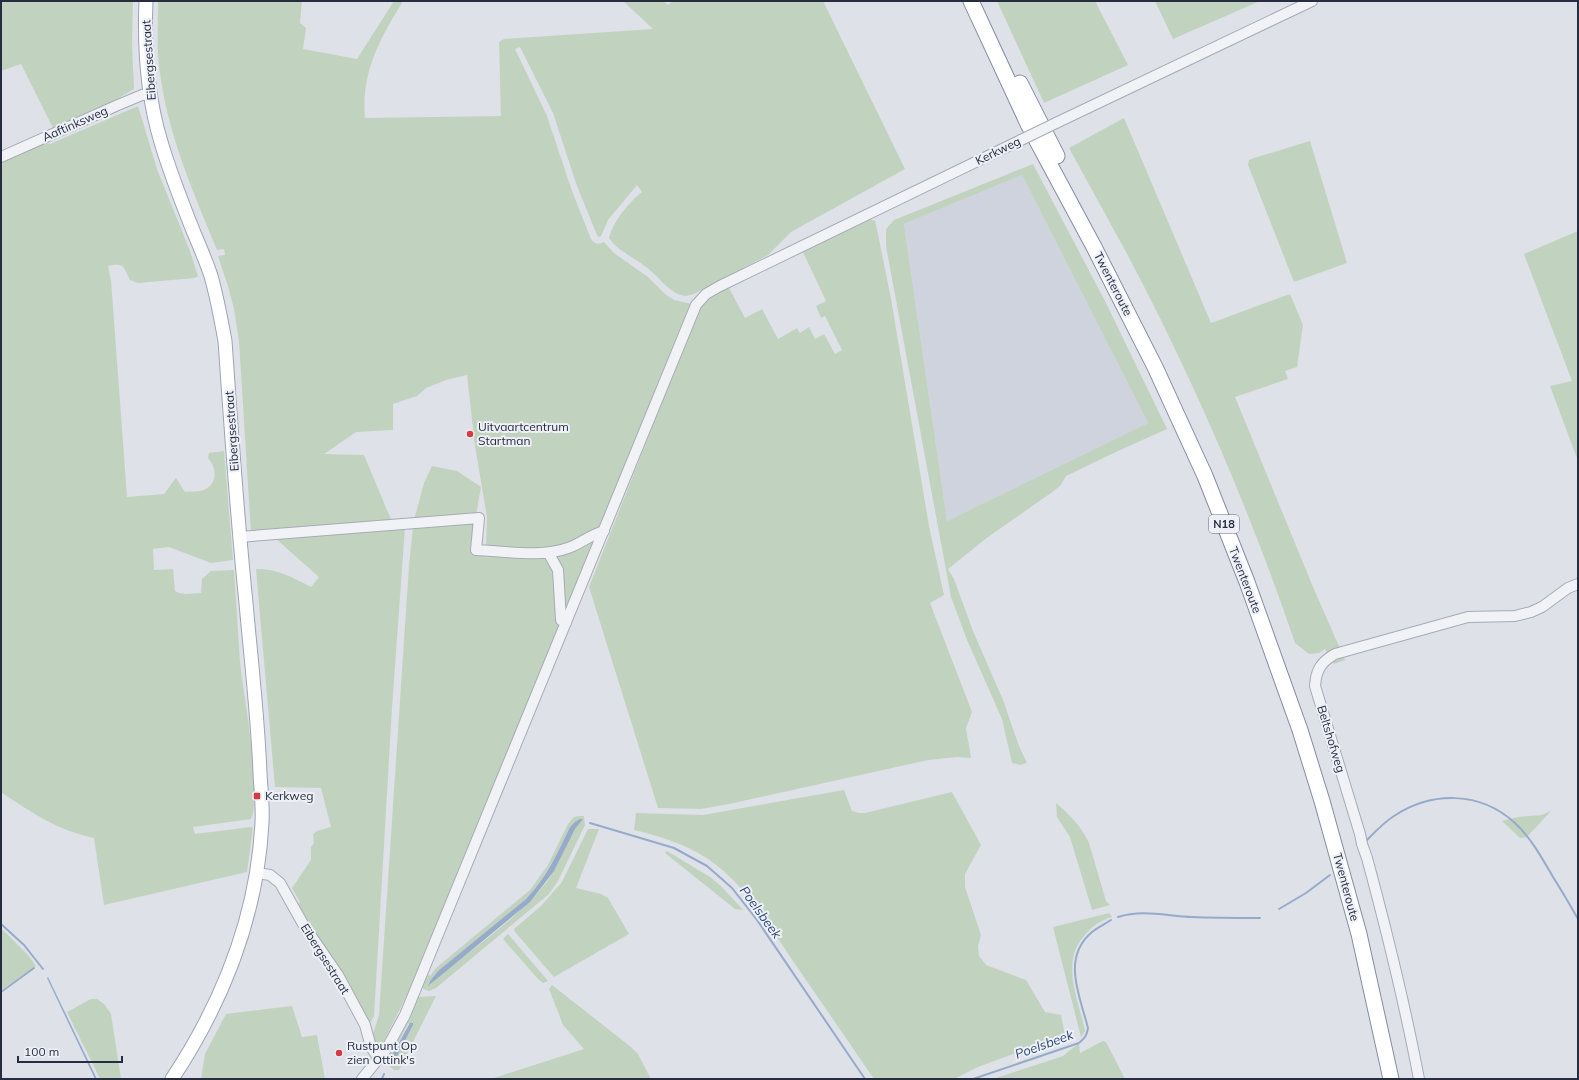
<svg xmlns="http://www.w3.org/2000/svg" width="1579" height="1080" font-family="Mulish,sans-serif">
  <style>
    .built { fill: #cfd3dd }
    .green { fill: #c1d3be; fill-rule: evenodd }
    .water { fill: #96abca }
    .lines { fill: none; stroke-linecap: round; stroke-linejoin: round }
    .stream { stroke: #96abca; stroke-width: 2 }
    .minor-casing { stroke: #a7abb6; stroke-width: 12 }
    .major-casing { stroke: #9ca4b4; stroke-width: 15 }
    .highway-casing { stroke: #848ca0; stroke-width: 17 }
    .minor { stroke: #f0f2f6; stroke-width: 10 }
    .major { stroke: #fff; stroke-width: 13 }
    .highway { stroke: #fff; stroke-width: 15 }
    .minor-bridge-casing { stroke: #a7abb6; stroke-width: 12; stroke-linecap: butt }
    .minor-bridge { stroke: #f0f2f6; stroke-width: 10 }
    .poi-dot { fill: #d53b43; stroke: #edf0f6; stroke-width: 1.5 }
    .labels { text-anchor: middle; stroke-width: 4; stroke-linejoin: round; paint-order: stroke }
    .shield { fill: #edf0f6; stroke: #626877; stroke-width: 1 }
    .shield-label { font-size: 11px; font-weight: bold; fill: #262d40 }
    .street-label { font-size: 12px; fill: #262d40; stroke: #edf0f6 }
    .poi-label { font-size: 12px; fill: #262d40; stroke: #edf0f6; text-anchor: start }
    .water-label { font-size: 13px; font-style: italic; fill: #2e4776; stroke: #edf0f6 }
  </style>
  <rect width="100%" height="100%" fill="#dee1e8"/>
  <!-- built -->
  <path class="built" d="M1022 175 1148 423 947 521 904 224Z"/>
  <!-- green -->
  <g class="green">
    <path d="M1 1H133L132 44 134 89 112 102 53 128 21 64 1 71Z"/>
    <path d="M158 1H302L300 23 306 28 303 49 357 59 394 1H403C380 39 361 72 365 118L501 116 499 42 504 39 653 29 623 1H663L668 5 673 1H823L905 169 791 232 768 255 696 293C689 296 685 297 678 294 667 289 661 280 652 272 639 259 619 253 609 238 613 222 629 202 642 192L637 185 608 220 601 236 599 237 597 235 577 186 553 113 520 47 515 49 547 116 572 191 591 239C595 244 598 245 604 242L614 253 648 277 665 294 674 300 692 304 601 526 567 546 552 550 486 547 487 517 475 446 467 375 446 380 426 388 417 396 393 404V430L356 432 324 454 364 455 392 522 251 533 239 341 234 309 228 286 218 256 225 255 224 249 217 250C194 194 170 140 161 80 156 54 158 27 158 1Z"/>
    <path d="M997 1H1095L1128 65 1044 103Z"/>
    <path d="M1155 1H1260L1173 39Z"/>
    <path d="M138 106 157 169 190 251 198 276 195 278 138 283 130 280C123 268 126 262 108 266L111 280 127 497 164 494 176 478 185 492C191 491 199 492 204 490 218 484 217 468 208 458L209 453 224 451 233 560 211 563 169 547 153 549 154 570 173 569 175 591C183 596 192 593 201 593L202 579 211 571 234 570C236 601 238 631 240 662 243 693 263 796 251 819L193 827 195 834 251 827 253 828 247 872 104 905 94 838C57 830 32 813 1 792V160L45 142 50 144Z"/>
    <path d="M1124 118 1211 323 1290 294 1303 325 1297 367 1285 371 1288 379 1235 397 1313 587 1345 660 1334 664 1325 649 1319 653 1309 654 1295 643C1250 510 1192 376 1126 252 1107 217 1088 183 1069 148Z"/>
    <path d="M1310 141 1347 263 1294 282 1248 165 1249 160 1254 158Z"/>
    <path d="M1033 164 1106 303 1167 429 1118 451 1066 476 1060 486 1051 493 988 537 948 569 954 579 973 631 1003 700 1019 746 1027 763 1020 765 1012 763 1002 719 967 640 951 597 886 246V229L894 220ZM1022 175 1148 423 947 521 904 224Z"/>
    <path d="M869 219 875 221 877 229 891 299 929 526 944 595 930 603 972 712 966 728 971 758 957 757 928 760 729 804 701 809 658 808 589 587 703 299 728 286 745 318 762 309 778 339 797 328 800 333 809 327 815 339 824 334 835 354 842 350 825 316 821 318 816 306 826 301 802 250Z"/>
    <path d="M1578 231V461L1550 386 1572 381 1524 254Z"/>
    <path d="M432 466 457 471 481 487 476 515 414 520 424 483Z"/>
    <path d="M476 521 474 552 545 555 552 562 563 623 498 774 491 799 417 981 408 993 378 1053 373 1034 379 1015 409 566 413 527Z"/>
    <path d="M405 527 392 708 374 1016 370 1023 295 906 300 902 292 888 311 860V847L314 843 313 834 317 831 331 827 321 788 275 787 256 569C276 568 294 578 311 587L319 577 275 538Z"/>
    <path d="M597 536 566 613 553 554H565Z"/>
    <path d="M844 790 852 811 859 813H865L952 792 981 845 965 874V887L981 935 978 946 979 956 986 965 1026 980 1045 1012 1061 1015 1065 1035 978 1067 954 1079H874C847 1040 820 1000 793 961 768 924 745 884 708 859 686 844 659 836 634 830L636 813 703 815Z"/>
    <path d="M1056 803C1070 815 1081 826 1089 843L1106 901 1110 905 1092 910 1070 837 1057 817Z"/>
    <path d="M1551 811 1527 837 1520 838 1502 821 1518 817 1542 815Z"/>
    <path d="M579 816H584L585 825 558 881 549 894 436 988 429 991 423 989 422 985 427 973 430 976 436 968 530 890 548 865 568 824 574 817ZM580 822C566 839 561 862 548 880 521 916 474 948 438 976L430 985 428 984 438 971 526 899C546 878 557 854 570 827L573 824 582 822Z"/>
    <path d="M588 829H599L576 888 601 894 608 898 629 934 554 977 515 932 514 929 541 906 562 882Z"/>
    <path d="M667 851 710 877 722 887 743 910 735 909 665 853Z"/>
    <path d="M1109 913 1112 917C1101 920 1091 927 1084 936 1060 963 1079 1000 1085 1031L1081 1037 1053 927Z"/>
    <path d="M1 928 28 955 36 966 1 990Z"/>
    <path d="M508 934 548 981 543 983 538 979 503 939Z"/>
    <path d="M552 985 631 1047 638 1054 651 1079H491L584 1049 563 1025 549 989Z"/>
    <path d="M436 996 399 1070H394L384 1061V1057L415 1000 419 997ZM408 1024 413 1025 392 1064 389 1062V1060Z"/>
    <path d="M91 999H97L104 1004 111 1014 121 1079H100L67 1012Z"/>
    <path d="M292 1006 302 1037 317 1035 325 1079H201L205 1054 226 1014Z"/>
    <path d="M1103 1041 1106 1042 1125 1079H993L1063 1056 1079 1043 1080 1053Z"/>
  </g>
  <!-- water -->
  <g class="water">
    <path d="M580 819H583L575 829 554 871 530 902 428 986 430 981 438 971 526 899C547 877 557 854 570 827L575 822Z"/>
    <path d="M48 977 97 1079H95L47 978Z"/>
    <path d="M410 1023H413V1025L394 1062 390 1064 389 1060Z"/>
  </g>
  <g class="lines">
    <!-- stream -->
    <g class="stream">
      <path d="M590 823 674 848 707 866 732 888 757 920 865 1079"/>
      <path d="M1367 840C1375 832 1383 823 1394 816 1432 791 1480 791 1515 823 1531 838 1542 858 1553 877 1562 891 1570 905 1578 919"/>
      <path d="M1279 909 1306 893 1330 875"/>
      <path d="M1118 917C1142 909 1167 916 1192 917 1214 918 1237 918 1260 918"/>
      <path d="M1 924 24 945 43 969"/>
      <path d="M1 992 34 968"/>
      <path d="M382 1079 384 1074"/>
      <path d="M973 1079 1079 1043C1085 1038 1087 1035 1088 1028 1080 996 1061 958 1092 932 1098 927 1105 924 1111 920"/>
    </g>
    <!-- minor casing -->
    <g class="minor-casing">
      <g id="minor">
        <path d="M1056 123 1312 1"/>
        <path d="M1 157 118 105 142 95 149 94"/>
        <path d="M239 537 479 518 476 550C505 551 541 558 568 548 580 544 590 535 604 531"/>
        <path d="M549 554 558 570 561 620 566 623"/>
        <path d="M257 873 270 875 280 883 303 924 338 975 365 1025 371 1047 379 1059"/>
        <path d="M362 1079 387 1048 405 1015 696 305 706 294 720 286 1021 140"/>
        <path d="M1419 1079C1405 1005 1387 932 1367 858L1362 844 1360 834 1315 686C1316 670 1321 662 1335 654L1468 617 1515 616 1531 612 1542 607 1568 588 1578 584"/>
      </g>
    </g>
    <!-- major casing -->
    <g class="major-casing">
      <path id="major" d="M146 1C144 49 147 96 161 142 170 173 182 203 194 233 200 247 206 261 211 276 217 297 221 319 225 341 231 428 237 516 246 603 251 660 258 717 260 774 261 790 263 807 262 823 257 916 223 1002 172 1079"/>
    </g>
    <!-- highway casing -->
    <g class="highway-casing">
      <g id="highway">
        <path d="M971 1 1029 126 1094 247 1155 367 1205 476 1247 582 1300 730 1322 801 1359 934 1391 1079"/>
        <path d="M1020 83 1057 156"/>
      </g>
    </g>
    <!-- minor -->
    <use href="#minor" class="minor"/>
    <!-- major -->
    <use href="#major" class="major"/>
    <!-- highway -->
    <use href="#highway" class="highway"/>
    <!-- minor-bridge casing -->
    <g class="minor-bridge-casing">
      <path id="minor-bridge" d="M1021 140 1056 123"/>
    </g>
    <!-- minor-bridge -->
    <use href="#minor-bridge" class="minor-bridge"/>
  </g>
  <!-- markers -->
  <g class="poi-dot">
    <circle cx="470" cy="434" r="4"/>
    <rect x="253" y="792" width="8" height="8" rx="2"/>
    <circle cx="339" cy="1053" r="4"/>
  </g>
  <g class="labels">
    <!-- shield labels -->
    <rect class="shield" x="1209" y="515" width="30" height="18" rx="3"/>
    <g class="shield-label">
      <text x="1224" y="528">N18</text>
    </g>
    <!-- street labels -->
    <g class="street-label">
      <text transform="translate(149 60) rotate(-94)" y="4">Eibergsestraat</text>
      <text transform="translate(75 124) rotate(-24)" y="4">Aaftinksweg</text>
      <text transform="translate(998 151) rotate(-26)" y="4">Kerkweg</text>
      <text transform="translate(1113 284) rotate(63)" y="4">Twenteroute</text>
      <text transform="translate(232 431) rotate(-94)" y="4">Eibergsestraat</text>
      <text transform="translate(1245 580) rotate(69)" y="4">Twenteroute</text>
      <text transform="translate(1331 739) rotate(73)" y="4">Beltshofweg</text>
      <text transform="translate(1346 887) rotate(75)" y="4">Twenteroute</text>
      <text transform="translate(325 959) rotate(58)" y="4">Eibergsestraat</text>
    </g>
    <!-- poi labels -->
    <g class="poi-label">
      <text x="478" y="431">Uitvaartcentrum<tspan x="478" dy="14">Startman</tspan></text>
      <text x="265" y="800">Kerkweg</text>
      <text x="347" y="1050">Rustpunt Op<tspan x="347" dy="14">zien Ottink's</tspan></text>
    </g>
    <!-- water labels -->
    <g class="water-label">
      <text transform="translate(761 912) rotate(54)" y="5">Poelsbeek</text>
      <text transform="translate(1044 1044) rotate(-20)" y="5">Poelsbeek</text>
    </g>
  </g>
  <!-- border -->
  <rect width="1579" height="1080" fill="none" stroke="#262d40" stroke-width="4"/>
  <!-- scale -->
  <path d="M18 1056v6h104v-6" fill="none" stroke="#262d40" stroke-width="2"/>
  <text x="24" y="1056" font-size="12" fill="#262d40" stroke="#edf0f6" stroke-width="3" paint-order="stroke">100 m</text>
</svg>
